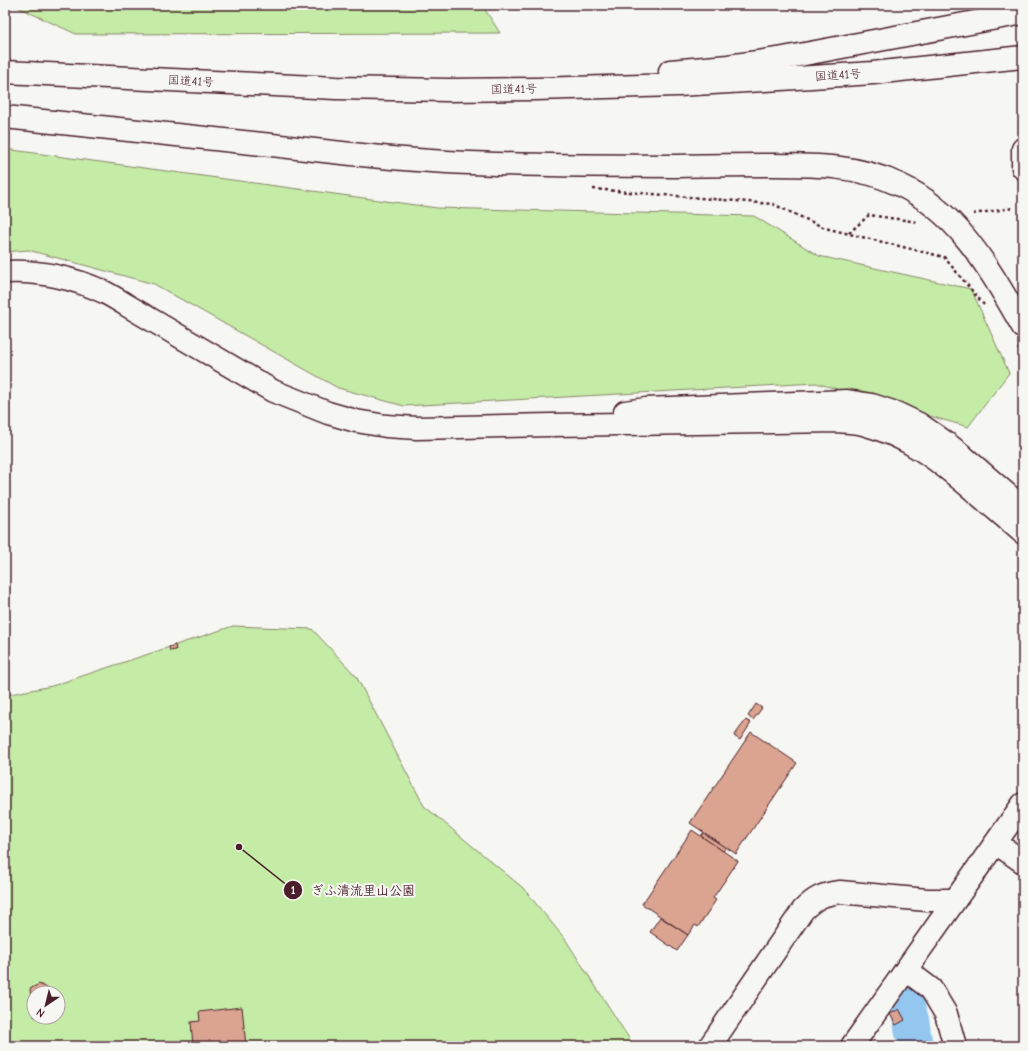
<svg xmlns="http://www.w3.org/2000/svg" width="1028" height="1051" font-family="'Comic Neue','Klee One',sans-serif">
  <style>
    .green { fill: #c5eca7; stroke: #888669; fill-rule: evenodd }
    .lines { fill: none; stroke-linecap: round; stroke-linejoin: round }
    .river { stroke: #93c7f0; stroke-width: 36 }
    .building { fill: #daa490; stroke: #4a1f2b }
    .minor-casing { stroke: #4a1f2b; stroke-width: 25 }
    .highway-casing { stroke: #4a1f2b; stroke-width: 25 }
    .path { stroke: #4a1f2b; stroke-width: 2.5; stroke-dasharray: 3 3; stroke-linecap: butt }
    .minor { stroke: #f6f6f2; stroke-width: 22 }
    .highway { stroke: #f6f6f2; stroke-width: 22 }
    .labels { text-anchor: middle; stroke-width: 4; stroke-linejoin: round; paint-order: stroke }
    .street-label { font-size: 12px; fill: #4a1f2b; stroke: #f6f6f2 }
    .leader { fill: none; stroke: #4a1f2b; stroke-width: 1.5 }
    .callout-dot { fill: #4a1f2b; stroke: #f6f6f2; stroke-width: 1.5 }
    .mark-label { font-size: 12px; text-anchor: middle; font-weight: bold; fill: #fff }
    .callout-label { font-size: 13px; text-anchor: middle; font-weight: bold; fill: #4a1f2b; stroke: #f6f6f2; stroke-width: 4; stroke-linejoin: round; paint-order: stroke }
  </style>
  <rect width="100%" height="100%" fill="#f6f6f2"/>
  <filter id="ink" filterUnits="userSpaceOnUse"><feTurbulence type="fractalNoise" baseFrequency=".025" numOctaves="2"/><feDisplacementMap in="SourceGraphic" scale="8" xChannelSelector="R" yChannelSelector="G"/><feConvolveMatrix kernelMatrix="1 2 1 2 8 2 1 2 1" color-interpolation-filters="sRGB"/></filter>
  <g filter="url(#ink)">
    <!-- green -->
    <g class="green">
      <path d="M13 5H482L500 33 76 34Z"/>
      <path d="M5 149 437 208 754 216 819 256 971 289 1009 373 968 427 816 383 404 406 338 388 154 284 28 250 5 252Z"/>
      <path d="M233 626 312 629 356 676 424 806 523 888 565 939 634 1046H5V695L52 686ZM34 993H58V1017H34Z"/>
    </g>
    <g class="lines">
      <!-- river -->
      <path class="river" d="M906 1004 911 1020 915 1046"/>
    </g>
    <!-- building -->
    <g class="building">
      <path d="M175 645 176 650 170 651 169 647Z"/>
      <path d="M756 704 762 708 753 720 748 716Z"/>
      <path d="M746 720 751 723 740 740 734 736Z"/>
      <path d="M751 732 797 763 736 854 690 823Z"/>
      <path d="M692 830 738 861 713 898 716 900 698 927 695 925 688 935 642 904Z"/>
      <path d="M703 833 726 848 723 851 701 836Z"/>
      <path d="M660 917 688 935 677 951 650 932Z"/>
      <path d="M39 984 47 988 48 993H34V1001L31 999 30 989Z"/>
      <path d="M242 1007 246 1046H193L191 1022 200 1021 199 1012Z"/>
      <path d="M899 1009 905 1020 896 1025 890 1014Z"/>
      <path d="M386 1042 387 1046H371Z"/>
    </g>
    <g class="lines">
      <!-- minor casing -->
      <g class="minor-casing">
        <g id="minor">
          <path d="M5 272C38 270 74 278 104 292 112 296 120 301 128 306L273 391 328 413 356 421 386 426 417 428 551 425 839 421C847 422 856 422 863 424 908 436 938 460 972 489 989 504 1006 518 1023 533"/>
          <path d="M625 412 646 409 847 401 872 405 896 413 919 424 938 437 957 451 1023 508"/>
          <path d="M996 843 1023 862"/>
          <path d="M906 970 931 989 946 1014 955 1046"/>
          <path d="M710 1046 803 910C815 898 823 894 840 892L927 900H955"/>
          <path d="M852 1046 1023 804"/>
        </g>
      </g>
      <!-- highway casing -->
      <g class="highway-casing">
        <g id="highway">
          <path d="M670 71 728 66 778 59 1023 13"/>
          <path d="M5 72 336 88 448 90 535 89 678 85 781 79 873 73 1023 57"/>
          <path d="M5 117C94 127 183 136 272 145 330 152 389 159 447 162 524 166 601 166 678 166 707 165 736 165 765 165 813 165 856 164 900 185 960 213 991 272 1023 327"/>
          <path d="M1023 149V168"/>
        </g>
      </g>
      <!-- path -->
      <g class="path">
        <path d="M593 189 773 204 825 228 944 257 984 305"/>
        <path d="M973 214 1013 208"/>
        <path d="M849 233 869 215 918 222"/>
        <path d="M1018 348 1023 354"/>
      </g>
      <!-- minor -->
      <use href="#minor" class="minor"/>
      <!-- highway -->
      <use href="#highway" class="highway"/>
    </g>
  </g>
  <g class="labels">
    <!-- street labels -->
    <g class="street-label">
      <text transform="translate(838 75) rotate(-4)" y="4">国道41号</text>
      <text transform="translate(191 81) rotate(3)" y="4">国道41号</text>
      <text transform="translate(514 89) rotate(-1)" y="4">国道41号</text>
    </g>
  </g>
  <!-- callouts -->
  <path class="leader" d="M239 847L293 890"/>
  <g class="callout-dot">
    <circle cx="239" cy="847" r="4"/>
    <circle cx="293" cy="890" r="10"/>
  </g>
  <g class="mark-label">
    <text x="293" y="894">1</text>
  </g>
  <g class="callout-label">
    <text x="363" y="895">ぎふ清流里山公園</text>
  </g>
  <!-- margin -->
  <rect width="1028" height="1051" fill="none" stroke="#f6f6f2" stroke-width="20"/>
  <rect x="10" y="10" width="1008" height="1031" fill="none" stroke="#4a1f2b" stroke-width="1.5" filter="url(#ink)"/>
  <!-- north arrow -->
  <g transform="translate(46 1005) rotate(215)"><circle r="19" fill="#f6f6f2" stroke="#b1a0a2"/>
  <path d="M0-3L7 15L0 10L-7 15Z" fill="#4a1f2b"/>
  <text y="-6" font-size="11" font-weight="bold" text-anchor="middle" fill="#4a1f2b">N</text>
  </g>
</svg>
